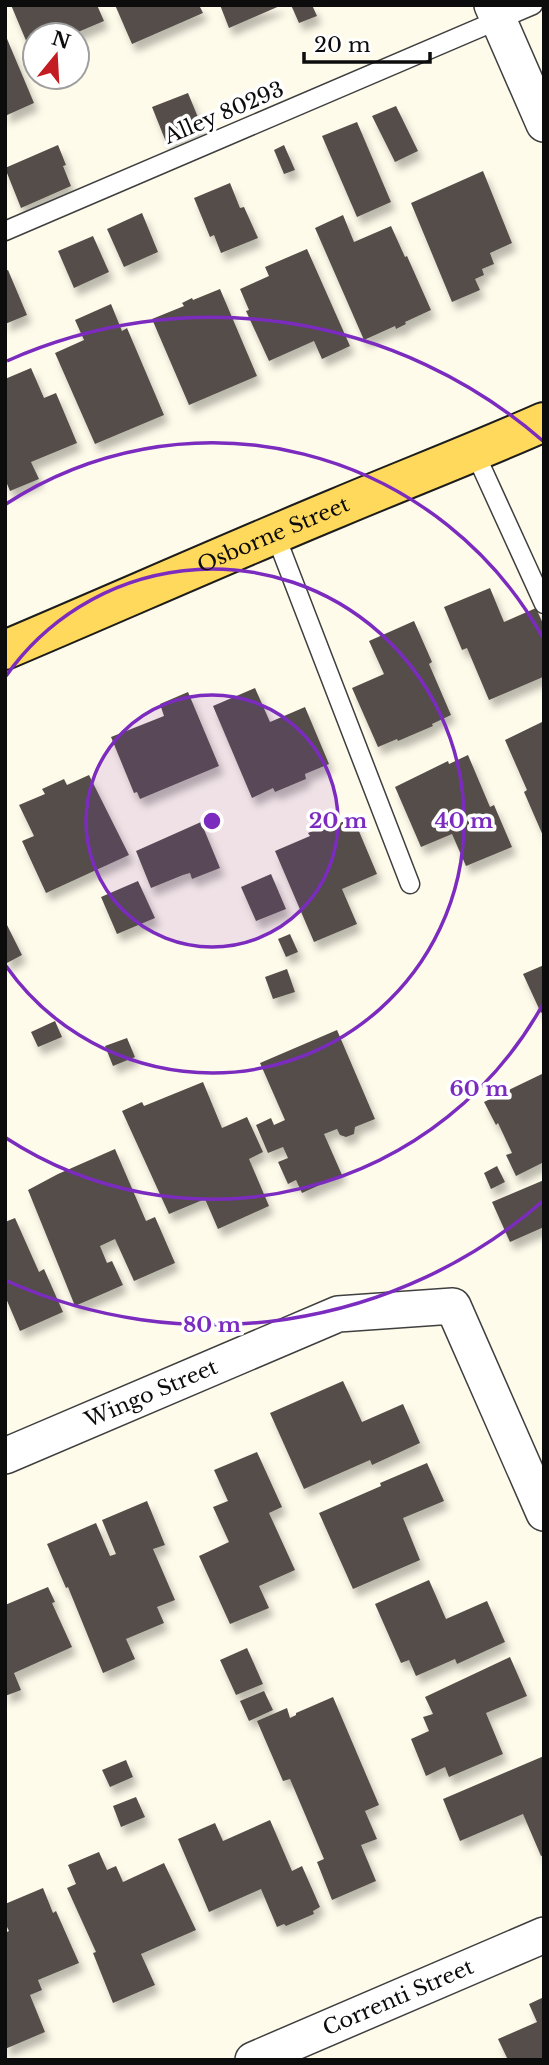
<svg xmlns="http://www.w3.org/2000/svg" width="549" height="2065" font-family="'Libre Baskerville',serif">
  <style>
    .building { fill: #554d48; filter: url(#shadow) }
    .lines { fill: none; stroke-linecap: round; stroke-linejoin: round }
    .service-casing { stroke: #3f3f3f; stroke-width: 21 }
    .minor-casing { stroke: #3f3f3f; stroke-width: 38 }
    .primary-casing { stroke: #1d1d1d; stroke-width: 42 }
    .service { stroke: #fff; stroke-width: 18 }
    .minor { stroke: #fff; stroke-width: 35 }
    .primary { stroke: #ffd95b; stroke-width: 38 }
    .ring { fill: none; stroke: #7b2cbf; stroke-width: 3.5 }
    .labels { text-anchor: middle; stroke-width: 7; stroke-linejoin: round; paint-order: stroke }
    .street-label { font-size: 21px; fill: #0c0c0c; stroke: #fff }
    .centre { fill: #7b2cbf; stroke: #fff; stroke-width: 3.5 }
    .ring-label { font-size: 21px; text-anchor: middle; font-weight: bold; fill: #7b2cbf; stroke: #fff; stroke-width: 7; stroke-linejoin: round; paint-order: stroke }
  </style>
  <defs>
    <filter id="shadow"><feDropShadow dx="4.5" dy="8" stdDeviation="3.5" flood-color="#0004"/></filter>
  </defs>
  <rect width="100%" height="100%" fill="#fffbeb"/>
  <!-- building -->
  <g class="building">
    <path d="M11 5H97L104 21 71 35H35V62Z"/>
    <path d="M115 5H199L203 13 132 44Z"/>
    <path d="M220 5H282L229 28Z"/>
    <path d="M291 5H312L317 16 299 23Z"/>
    <path d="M5 34 34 103 5 116Z"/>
    <path d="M188 93 202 127 166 142 152 107Z"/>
    <path d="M396 106 418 151 395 162 372 116Z"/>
    <path d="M357 122 391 202 357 217 322 136Z"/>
    <path d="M58 145 66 165 63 166 71 186 21 208 5 168Z"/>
    <path d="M284 145 295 170 284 174 274 150Z"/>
    <path d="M483 171 512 243 490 253 494 264 482 269 484 275 475 279 480 290 452 302 411 203Z"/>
    <path d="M230 183 240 208 244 207 258 238 221 253 214 235 210 237 194 198Z"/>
    <path d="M142 213 158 252 124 267 107 229Z"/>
    <path d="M343 215 354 242 391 226 405 257 407 256 431 310 405 322 406 324 396 329 395 326 364 340 315 228Z"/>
    <path d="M93 236 109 272 74 288 58 251Z"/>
    <path d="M307 249 350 346 322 359 314 341 269 361 246 311 249 310 240 289 269 276 265 267Z"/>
    <path d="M8 270 27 315 5 324V271Z"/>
    <path d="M220 289 257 376 189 405 152 319 184 306 182 303 192 298 193 300Z"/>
    <path d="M111 304 122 331 127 328 164 415 95 444 55 353 84 340 75 320Z"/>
    <path d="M31 368 44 398 56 393 77 443 31 462 39 479 10 491 5 479V379Z"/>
    <path d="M490 588 504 622 536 608 544 626V674L543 677 489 700 467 648 462 650 444 607Z"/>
    <path d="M414 621 432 662 429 664 451 715 432 724 433 726 398 741 397 739 378 747 352 688 384 674 369 641Z"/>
    <path d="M255 688 270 722 305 707 329 764 305 774 306 779 275 792 273 788 252 798 213 706Z"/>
    <path d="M188 692 219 766 140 799 137 792 134 793 111 737 164 716 160 704Z"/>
    <path d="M544 721V838L524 792 527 790 505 740Z"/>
    <path d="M468 755 490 807 494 805 512 847 466 866 452 834 421 847 395 787 448 761 449 764Z"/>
    <path d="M89 775 129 855 46 893 22 841 34 836 19 805 45 794 42 789 64 779 67 785Z"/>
    <path d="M353 817 377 874 342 889 357 924 314 942 275 851 310 836 308 833 329 824 331 827Z"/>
    <path d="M201 822 220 868 192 879 190 873 183 875 151 888 136 851Z"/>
    <path d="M271 874 286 909 256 921 241 887Z"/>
    <path d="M138 881 155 918 117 934 101 897Z"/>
    <path d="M5 921 22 955 5 964Z"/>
    <path d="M290 934 298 952 286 957 278 939Z"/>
    <path d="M544 965V1011L541 1013 523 974Z"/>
    <path d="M287 969 295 992 273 999 265 977Z"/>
    <path d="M55 1021 62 1037 38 1047 31 1032Z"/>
    <path d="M337 1030 375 1119 355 1127 354 1134 346 1137 340 1135 337 1129 324 1134 342 1175 302 1193 296 1180 288 1184 278 1162 288 1158 283 1147 268 1153 256 1125 271 1118 274 1125 285 1120 260 1063Z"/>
    <path d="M127 1038 135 1057 113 1066 105 1046Z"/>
    <path d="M544 1073V1162L516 1176 506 1155 512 1153 498 1123 496 1125 484 1102Z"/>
    <path d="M203 1082 222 1128 247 1117 263 1152 249 1159 269 1206 218 1229 205 1199 169 1214 122 1111 142 1102 144 1106Z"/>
    <path d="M115 1149 146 1221 155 1217 175 1263 134 1281 115 1239 100 1246 107 1263 112 1261 123 1285 75 1306 28 1190 58 1174Z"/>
    <path d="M497 1166 505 1182 491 1189 484 1173Z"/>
    <path d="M544 1180V1227L510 1242 492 1202Z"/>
    <path d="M15 1218 39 1272 44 1269 63 1312 20 1331 5 1296V1222Z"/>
    <path d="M343 1381 362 1422 403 1404 420 1443 372 1465 370 1460 304 1489 270 1413Z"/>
    <path d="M257 1452 282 1507 269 1513 295 1570 259 1586 269 1608 230 1624 199 1556 229 1542 213 1507 228 1501 214 1470Z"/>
    <path d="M427 1463 444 1501 403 1518 420 1560 353 1589 319 1513 381 1486 380 1483Z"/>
    <path d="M147 1501 165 1545 153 1549 175 1600 157 1607 164 1623 126 1639 135 1659 103 1673 68 1587 66 1588 47 1544 96 1523 110 1556 116 1554 102 1520Z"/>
    <path d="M429 1580 446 1619 487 1601 505 1642 457 1664 455 1659 416 1676 409 1660 401 1663 375 1604Z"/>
    <path d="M48 1587 55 1602 52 1603 72 1647 14 1673 21 1690 5 1696V1605Z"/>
    <path d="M247 1648 263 1684 236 1695 220 1660Z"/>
    <path d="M510 1657 527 1696 486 1713 503 1754 449 1777 445 1767 426 1776 411 1739 429 1731 423 1717 433 1714 425 1697Z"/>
    <path d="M264 1691 273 1710 249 1721 240 1701Z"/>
    <path d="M333 1697 379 1805 365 1811 377 1839 361 1845 376 1881 332 1900 317 1862 324 1859 290 1779 283 1781 257 1721 287 1708 290 1718 296 1715V1713Z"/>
    <path d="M544 1756V1855L541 1856 523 1814 460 1841 443 1799Z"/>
    <path d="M126 1760 133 1777 110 1787 102 1770Z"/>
    <path d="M136 1797 145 1817 121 1827 113 1806Z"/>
    <path d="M270 1820 292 1871 302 1866 320 1907 313 1911 314 1914 286 1926 284 1924 277 1927 261 1889 209 1912 178 1839 215 1823 223 1841Z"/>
    <path d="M99 1852 107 1870 116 1866 123 1882 164 1863 196 1930 141 1954 155 1985 113 2003 93 1953 96 1952 67 1888 76 1884 68 1865Z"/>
    <path d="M43 1888 53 1913 56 1911 79 1963 38 1980 42 1990 30 1995 45 2032 5 2049V1933L9 1931 5 1923V1904Z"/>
    <path d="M544 1997V2060H508L498 2039 537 2022 529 2004Z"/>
  </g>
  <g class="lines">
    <!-- service casing -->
    <g class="service-casing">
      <g id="service">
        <path d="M5 231 533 5"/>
        <path d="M475 453 544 604"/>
        <path d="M275 534 410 884"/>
      </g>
    </g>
    <!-- minor casing -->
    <g class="minor-casing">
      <g id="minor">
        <path d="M492 5 544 124"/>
        <path id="s1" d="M5 1456 338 1314 453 1306 544 1513"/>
        <path id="s2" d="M253 2060 544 1935"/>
      </g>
    </g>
    <!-- primary casing -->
    <g class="primary-casing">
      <g id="primary">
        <path id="s3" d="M5 650C116 603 226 554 337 508 406 479 476 452 544 422"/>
      </g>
    </g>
    <!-- service -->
    <use href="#service" class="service"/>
    <!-- minor -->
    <use href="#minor" class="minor"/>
    <!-- primary -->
    <use href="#primary" class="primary"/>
  </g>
  <!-- distance rings -->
  <circle cx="212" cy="821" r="126" fill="#7b2cbf" fill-opacity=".12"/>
  <g class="ring">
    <circle cx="212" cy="821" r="126"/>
    <path d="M6 676A252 252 0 1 1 6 966"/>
    <path d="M543 1004A378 378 0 0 1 6 1138M6 504A378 378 0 0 1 543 638"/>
    <path d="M543 1201A504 504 0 0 1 7 1281M7 361A504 504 0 0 1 543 441"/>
  </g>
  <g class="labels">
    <!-- street labels -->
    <g class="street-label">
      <text transform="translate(224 113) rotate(-23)" y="7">Alley 80293</text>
      <text dy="7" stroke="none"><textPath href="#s3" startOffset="292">Osborne Street</textPath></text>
      <text dy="7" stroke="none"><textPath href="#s1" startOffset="159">Wingo Street</textPath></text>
      <text dy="7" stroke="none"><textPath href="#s2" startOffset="158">Correnti Street</textPath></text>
    </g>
  </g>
  <circle cx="212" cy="821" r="10" class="centre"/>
  <g class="ring-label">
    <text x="338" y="828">20 m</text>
    <text x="464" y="828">40 m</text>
    <text x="479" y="1096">60 m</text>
    <text x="212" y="1332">80 m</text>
  </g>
  <!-- border -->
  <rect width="549" height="2065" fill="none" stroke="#0c0c0c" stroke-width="14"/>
  <!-- north arrow -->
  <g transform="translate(56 56) rotate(18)"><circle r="33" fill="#ffffff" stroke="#9e9e9e" stroke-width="2"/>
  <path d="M0-5L12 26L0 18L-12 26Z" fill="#c31d23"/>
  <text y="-10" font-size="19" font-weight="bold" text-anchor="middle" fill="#0c0c0c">N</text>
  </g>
  <!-- scale -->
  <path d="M304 52v10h126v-10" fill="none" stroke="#0c0c0c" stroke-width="3.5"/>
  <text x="314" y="52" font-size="21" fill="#0c0c0c" stroke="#ffffff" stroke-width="5" paint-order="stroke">20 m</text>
</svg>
